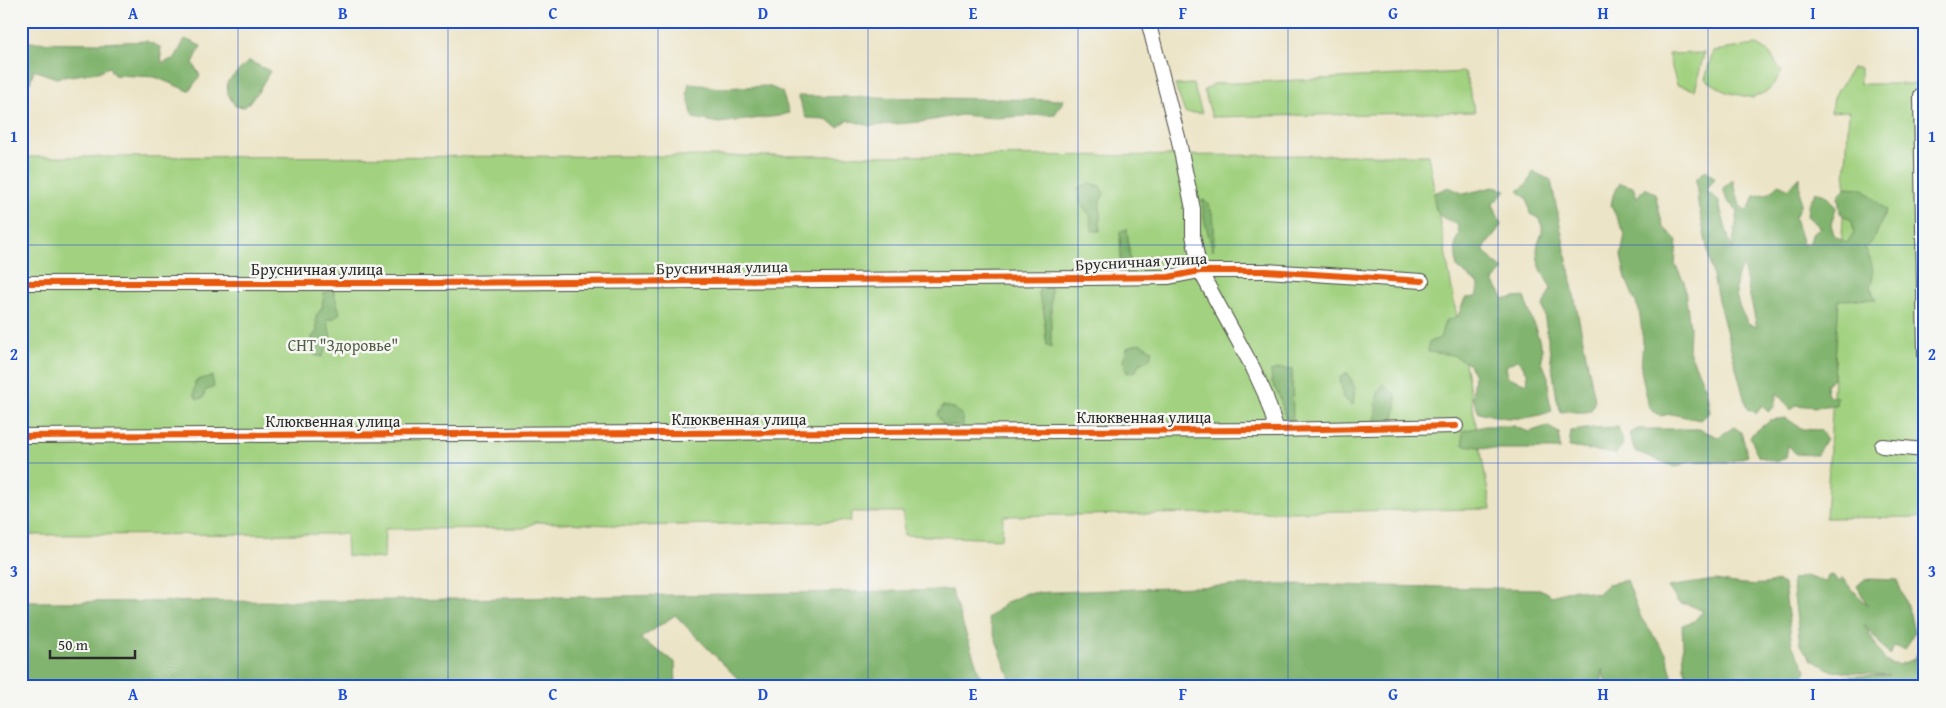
<svg xmlns="http://www.w3.org/2000/svg" width="1946" height="708" font-family="'Gentium Book Plus',serif">
  <style>
    .green { fill: #a2d280; stroke: #667e56 }
    .forest { fill: #81b46e; stroke: #56704c; fill-rule: evenodd }
    .lines { fill: none; stroke-linecap: round; stroke-linejoin: round }
    .street-casing { stroke: #484742; stroke-width: 16 }
    .street { stroke: #fff; stroke-width: 14 }
    .cycleway-casing { stroke: #f6f6f2; stroke-width: 9 }
    .cycleway { stroke: #e8590c; stroke-width: 6 }
    .grid { fill: none; stroke: #1d4ed8; stroke-width: 1; stroke-opacity: 0.55 }
    .labels { text-anchor: middle; stroke-width: 5; stroke-linejoin: round; paint-order: stroke }
    .street-label { font-size: 16px; fill: #2b2b2b; stroke: #f6f6f2 }
    .park-label { font-size: 16px; fill: #4f5d44; stroke: #f6f6f2 }
    .neatline { fill: none; stroke: #1d4ed8; stroke-width: 2 }
    .grid-label { font-size: 16px; text-anchor: middle; font-weight: bold; fill: #1d4ed8 }
  </style>
  <rect width="100%" height="100%" fill="#f6f6f2"/>
  <filter id="ink" filterUnits="userSpaceOnUse"><feTurbulence type="fractalNoise" baseFrequency=".02" numOctaves="2"/><feDisplacementMap in="SourceGraphic" scale="10" xChannelSelector="R" yChannelSelector="G"/><feConvolveMatrix kernelMatrix="1 2 1 2 8 2 1 2 1" color-interpolation-filters="sRGB"/></filter>
  <filter id="wash" filterUnits="userSpaceOnUse"><feTurbulence type="fractalNoise" baseFrequency=".0096" numOctaves="4" result="noise"/><feDisplacementMap in="SourceGraphic" scale="20" xChannelSelector="R" yChannelSelector="G"/><feGaussianBlur stdDeviation="1.12" result="paint"/><feColorMatrix in="noise" values="0 0 0 0 0 0 0 0 0 0 0 0 0 0 0 0 0 1.4 0 .05"/><feComposite in="paint" operator="in"/></filter>
  <g filter="url(#wash)">
    <rect width="100%" height="100%" fill="#ece4c6"/>
    <!-- green -->
    <g class="green">
      <path d="M1756 45 1769 52 1782 72 1769 90 1753 98 1726 92 1705 79 1713 51Z"/>
      <path d="M1704 53 1695 90 1677 85 1668 54Z"/>
      <path d="M1852 68H1860V84H1925V517L1826 518 1849 111 1831 112 1834 97Z"/>
      <path d="M1465 72 1475 112 1212 117 1204 90 1214 84Z"/>
      <path d="M1193 84 1202 113H1185L1175 85Z"/>
      <path d="M1428 155 1491 509 1003 516 1002 539 904 535 903 512H852L850 521 637 526 536 522 524 528 385 529 384 559 347 556 346 534 21 535V157Z"/>
    </g>
    <!-- forest -->
    <g class="forest">
      <path d="M185 39 201 46 193 63 200 76 189 91 155 77 114 75 109 67 98 72 56 78 34 70 30 83 21 82V42L99 43 146 41 160 47 162 63 175 58Z"/>
      <path d="M249 61 270 71 258 92 245 107 235 106 228 94 227 82Z"/>
      <path d="M689 83 719 88 768 86 782 92 789 113 779 116 719 123 693 118 687 93Z"/>
      <path d="M797 96 1064 100 1055 114 995 118 961 115 921 122 870 126 848 120 838 127 826 119 806 118Z"/>
      <path d="M1706 170 1715 178 1706 191 1718 200 1732 250 1738 211 1727 201 1723 188 1733 180 1740 206 1747 211 1755 196 1770 193 1779 184 1789 189 1800 177V205L1795 218 1803 245 1810 242 1813 232 1821 228 1807 216 1808 205 1816 192 1828 196 1836 208 1831 224 1834 235 1847 243 1854 232 1852 221 1840 213 1838 196 1846 187 1862 188 1886 210 1875 237 1865 248C1872 262 1876 272 1870 288L1876 299 1839 300 1834 377 1826 385 1828 395 1837 397 1836 405 1816 407 1796 405 1791 410 1777 393 1774 407 1768 412 1762 405 1756 413 1747 409 1718 300 1698 203 1696 179ZM1742 266H1743L1757 327 1748 323C1736 303 1731 288 1742 266Z"/>
      <path d="M1533 172 1551 180 1595 400 1591 411C1580 414 1572 410 1561 412L1557 400 1543 306 1551 288C1544 275 1537 265 1537 250 1538 236 1546 235 1540 219L1530 214 1527 199 1518 191 1528 183Z"/>
      <path d="M1089 183 1100 186 1104 194 1100 201V231H1092L1090 215 1080 204 1078 188Z"/>
      <path d="M1620 183 1633 187 1637 197 1645 188 1655 193 1663 227 1677 240 1675 265 1684 281 1690 328 1689 351 1706 389 1710 412 1700 420 1671 414 1660 416 1649 408 1641 370 1643 340 1639 310 1626 279 1621 256 1625 234 1611 206 1613 195Z"/>
      <path d="M1449 187 1464 194 1493 187 1506 190 1493 204 1501 225 1483 250 1493 261 1504 270 1493 281 1504 299 1524 297 1542 348V362L1548 377 1549 397 1552 411C1526 421 1506 420 1479 412L1472 397 1474 376 1469 364 1453 355 1428 352 1429 342 1440 338 1445 321 1458 316 1465 298 1476 297 1479 285 1457 267 1455 245 1459 233 1457 224C1438 216 1434 215 1434 193ZM1518 359 1528 374 1527 384 1508 377 1506 366Z"/>
      <path d="M1202 199C1218 209 1214 235 1213 251L1204 219Z"/>
      <path d="M1127 229 1131 269 1121 265 1120 231Z"/>
      <path d="M1040 286 1051 287V348L1047 346C1045 335 1045 325 1044 313 1043 302 1036 299 1040 286Z"/>
      <path d="M333 290 340 313 333 319H327L331 337 322 357 314 355 312 337 317 331 316 316 322 308 324 293Z"/>
      <path d="M1139 343 1152 350 1150 359 1139 364 1136 371 1127 373 1123 360 1127 348Z"/>
      <path d="M1281 368 1292 370 1293 420 1286 421 1280 398 1272 382 1271 371Z"/>
      <path d="M1348 373 1355 388 1353 405 1343 398 1340 377Z"/>
      <path d="M212 376 214 387 205 391 203 398 197 399 194 395 195 381Z"/>
      <path d="M1383 384 1396 395V409L1393 422 1375 421C1378 405 1373 398 1383 384Z"/>
      <path d="M943 406 954 408 963 416V426L944 425 937 415Z"/>
      <path d="M1786 418 1802 429 1820 430 1826 438 1817 455 1796 454 1788 445 1786 458 1776 462 1758 456 1750 436 1770 420Z"/>
      <path d="M1485 426H1514L1529 432 1547 426 1559 433 1560 449H1494L1463 445 1462 431Z"/>
      <path d="M1618 427 1623 444 1616 454 1569 447 1571 431 1593 428Z"/>
      <path d="M1734 427 1741 432 1748 456 1730 462 1691 461 1675 467 1635 451 1629 434 1638 429H1699L1718 437Z"/>
      <path d="M1833 575 1839 583 1842 578 1868 606 1857 586 1865 579 1897 580 1910 614 1914 633 1905 650 1894 646 1890 656 1864 624 1885 661 1897 665 1915 659 1923 639 1917 615 1925 612V687H1810L1811 682 1825 677 1890 675 1832 671 1812 660 1800 645 1792 580 1805 576 1826 582 1828 576Z"/>
      <path d="M1627 580 1641 618 1666 653 1675 687H1607L1602 669V687H1013L988 618 1007 602 1027 593 1281 584 1540 589 1552 596 1575 589 1597 594 1608 584Z"/>
      <path d="M1715 580C1736 583 1757 588 1778 581L1784 584 1792 645 1806 670 1801 687H1690L1684 667 1682 625 1694 621 1703 611 1692 606 1678 602 1668 587Z"/>
      <path d="M951 590 984 687H746L675 615 640 639 675 662 676 687H21V602L344 601Z"/>
    </g>
  </g>
  <g filter="url(#ink)">
    <g class="lines">
      <!-- street casing -->
      <g class="street-casing">
        <g id="street">
          <path d="M1148 21 1178 137 1193 209V235L1200 271 1253 368 1265 394 1277 430"/>
          <path d="M1921 95 1925 356"/>
          <path d="M21 283H430L1088 278 1169 277 1200 271H1266L1422 281"/>
          <path d="M21 436 1277 430 1456 426"/>
          <path d="M1882 446 1925 450"/>
        </g>
      </g>
      <!-- street -->
      <use href="#street" class="street"/>
      <!-- cycleway casing -->
      <g class="cycleway-casing">
        <g id="cycleway">
          <path d="M21 283H430L1088 278 1169 277 1200 271H1266L1422 281"/>
          <path d="M21 436 1277 430 1456 426"/>
        </g>
      </g>
      <!-- cycleway -->
      <use href="#cycleway" class="cycleway"/>
    </g>
  </g>
  <!-- grid -->
  <path class="grid" d="M238 21V687M448 21V687M658 21V687M868 21V687M1078 21V687M1288 21V687M1498 21V687M1708 21V687M21 245H1925M21 463H1925"/>
  <g class="labels">
    <!-- street labels -->
    <g class="street-label">
      <text transform="translate(1141 261) rotate(-3)" y="6">Брусничная улица</text>
      <text transform="translate(722 267) rotate(-1)" y="6">Брусничная улица</text>
      <text x="317" y="275">Брусничная улица</text>
      <text x="1144" y="423">Клюквенная улица</text>
      <text x="739" y="425">Клюквенная улица</text>
      <text x="333" y="427">Клюквенная улица</text>
    </g>
    <!-- park labels -->
    <g class="park-label">
      <text x="343" y="351">СНТ "Здоровье"</text>
    </g>
  </g>
  <!-- margin -->
  <rect width="1946" height="708" fill="none" stroke="#f6f6f2" stroke-width="55"/>
  <!-- scale -->
  <path d="M50 650v8h85v-8" fill="none" stroke="#2b2b2b" stroke-width="2.5"/>
  <text x="58" y="650" font-size="15" fill="#2b2b2b" stroke="#f6f6f2" stroke-width="4" paint-order="stroke">50 m</text>
  <rect x="28" y="28" width="1890" height="652" class="neatline"/>
  <g class="grid-label">
    <text x="133" y="19">A</text>
    <text x="343" y="19">B</text>
    <text x="553" y="19">C</text>
    <text x="763" y="19">D</text>
    <text x="973" y="19">E</text>
    <text x="1183" y="19">F</text>
    <text x="1393" y="19">G</text>
    <text x="1603" y="19">H</text>
    <text x="1813" y="19">I</text>
    <text x="14" y="142">1</text>
    <text x="1932" y="142">1</text>
    <text x="14" y="360">2</text>
    <text x="1932" y="360">2</text>
    <text x="14" y="577">3</text>
    <text x="1932" y="577">3</text>
    <text x="133" y="700">A</text>
    <text x="343" y="700">B</text>
    <text x="553" y="700">C</text>
    <text x="763" y="700">D</text>
    <text x="973" y="700">E</text>
    <text x="1183" y="700">F</text>
    <text x="1393" y="700">G</text>
    <text x="1603" y="700">H</text>
    <text x="1813" y="700">I</text>
  </g>
</svg>
